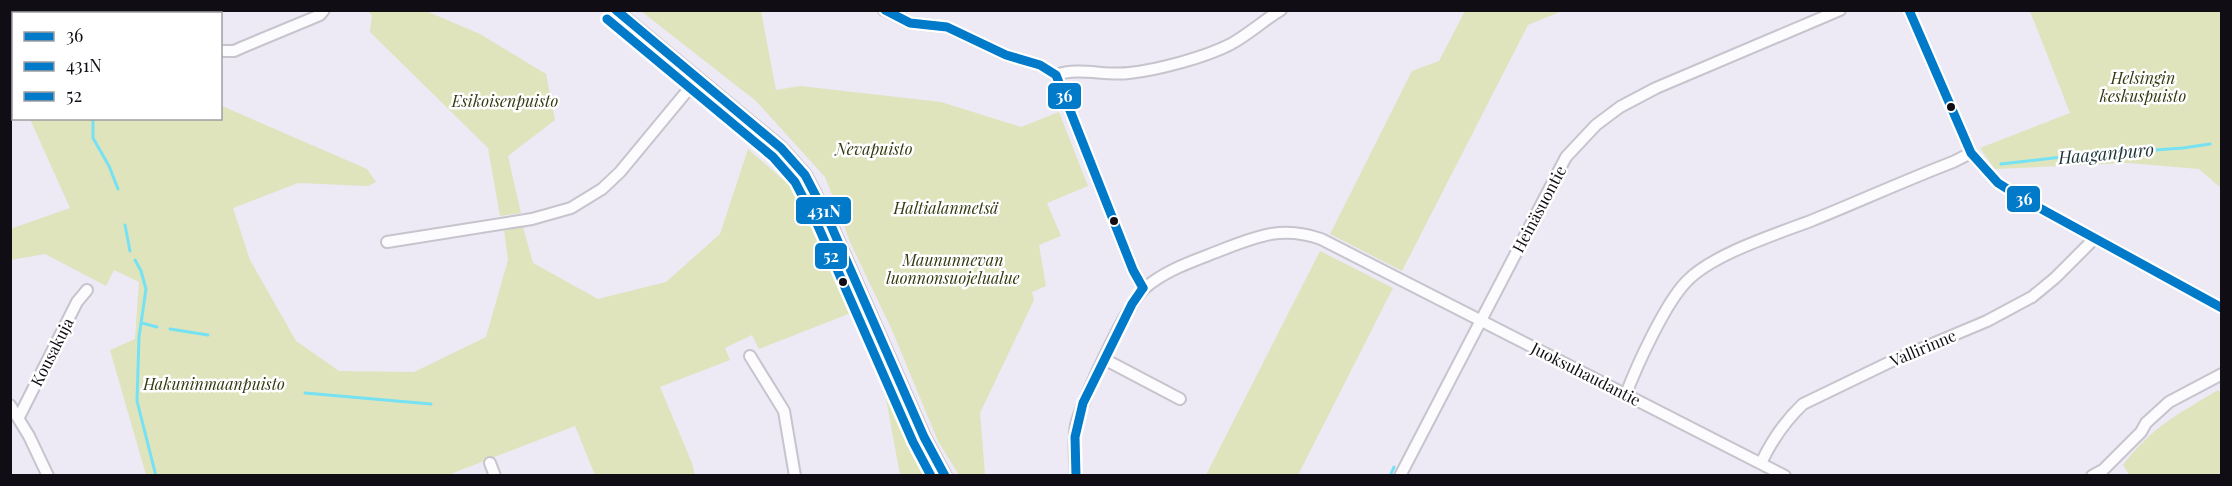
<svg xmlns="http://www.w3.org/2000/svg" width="2232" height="486" font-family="'Playfair Display',serif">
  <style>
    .green { fill: #dfe4bd }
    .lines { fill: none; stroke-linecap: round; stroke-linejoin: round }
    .stream { stroke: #76e1f2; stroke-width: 3 }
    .minor-casing { stroke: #c7c4cd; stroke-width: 14 }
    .tertiary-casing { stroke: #c7c4cd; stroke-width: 16 }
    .minor { stroke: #fcfcfe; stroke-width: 10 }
    .tertiary { stroke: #fcfcfe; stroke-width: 14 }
    .bus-1-casing { stroke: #fff; stroke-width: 14 }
    .bus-2-casing { stroke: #fff; stroke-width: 14 }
    .bus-3-casing { stroke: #fff; stroke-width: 14 }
    .bus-1 { stroke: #007ac9; stroke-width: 9 }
    .bus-2 { stroke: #007ac9; stroke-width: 9 }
    .bus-3 { stroke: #007ac9; stroke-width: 9 }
    .bus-dot { fill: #100d15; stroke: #fff; stroke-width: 2 }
    .labels { text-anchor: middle; stroke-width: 5; stroke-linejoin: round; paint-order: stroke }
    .park-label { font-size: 16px; font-style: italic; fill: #33380e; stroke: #fff }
    .street-label { font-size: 16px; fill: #100d15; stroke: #fff }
    .water-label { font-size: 18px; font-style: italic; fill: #1b3438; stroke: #fff }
    .line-badge { stroke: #fff; stroke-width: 2 }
    .badge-label { font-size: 16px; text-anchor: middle; font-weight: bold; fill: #fff }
  </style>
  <rect width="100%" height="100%" fill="#ede9f5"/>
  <!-- green -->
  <g class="green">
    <path d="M168 11 169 13 14 14 13 79 11 75V11Z"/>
    <path d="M367 11H426L480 34 546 74 555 120 508 156 521 213 500 216 488 148 370 32 372 15Z"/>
    <path d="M641 11H761L776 90 800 86 941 102 1021 127 1059 112 1088 186 1047 203 1061 236 1039 245 1046 286 1032 292 1034 300 980 413 985 475H959L938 441 892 330 850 242 825 177 756 101Z"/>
    <path d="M1465 11H1562L1528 25 1402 271 1330 234 1412 71 1439 61Z"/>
    <path d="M2030 11H2221V188L2199 169 2128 163 1995 169 1980 148 2070 113Z"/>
    <path d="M221 103 222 106 367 169 376 182 368 186 298 183 233 208 250 260 296 341 339 371 414 372 486 337 508 260 504 229 523 227 533 263 598 299 666 282 720 234 748 149 794 189 838 283 850 296 856 311 759 349 752 335 725 348 730 360 660 387 692 463 695 475H595L575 426 448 475H146L110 350 135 339 139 282 114 270 106 286 45 254 11 260 10 229 70 208 30 119 220 118Z"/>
    <path d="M1320 251 1393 288 1298 475H1206Z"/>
    <path d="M882 377 914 444 916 455 927 475H900Z"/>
    <path d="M2218 390 2222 395V471L2219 475H2129L2123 465C2154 425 2177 415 2218 390Z"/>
  </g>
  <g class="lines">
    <!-- stream -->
    <g class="stream">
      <path d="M78 10V14"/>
      <path d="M93 118V138L109 166 118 189"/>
      <path d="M2001 164 2071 156 2183 148 2210 144"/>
      <path d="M125 225 130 251"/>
      <path d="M135 260 141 271 146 289 139 337 137 401 156 476"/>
      <path d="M142 323 157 327"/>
      <path d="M170 329 208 335"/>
      <path d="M305 393 431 404"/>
      <path d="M1390 476 1394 467"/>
    </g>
    <!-- minor casing -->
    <g class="minor-casing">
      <g id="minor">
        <path d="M884 10 910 23 947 27 1006 55 1040 65 1056 75 1133 270 1143 288"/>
        <path d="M1909 10 1971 153 1998 183 2025 200 2222 308"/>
        <path d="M224 51H234L243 47 320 15 324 10"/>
        <path d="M1056 75C1079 67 1105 76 1129 73 1158 70 1206 57 1231 44 1249 34 1264 20 1281 10"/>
        <path d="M387 242 532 219 571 208 602 189 620 172 697 79"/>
        <path d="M750 356 784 411 795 476"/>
        <path d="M1104 359 1180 399"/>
        <path d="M1626 394C1637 365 1665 304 1686 282 1712 254 1777 234 1813 220 1860 201 1906 180 1953 162L1971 153"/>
        <path d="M10 405 29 436 48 476"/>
        <path d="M19 417 77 302 87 290"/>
        <path d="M490 463 495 476"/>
        <path d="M1761 463C1772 440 1785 421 1803 404L1892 361 1987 321 2032 297 2055 278 2094 239"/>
        <path d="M1076 476C1075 459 1073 442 1076 425 1082 401 1128 301 1146 287 1169 268 1197 260 1224 249 1259 235 1284 226 1321 239L1785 476"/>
        <path d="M1400 476 1566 157 1596 125 1620 107 1656 88 1840 10"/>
        <path d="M2092 476 2103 470 2141 432 2146 423 2169 402 2222 374"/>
      </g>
    </g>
    <!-- tertiary casing -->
    <g class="tertiary-casing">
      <path id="tertiary" d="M615 10 781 148 805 175 829 221 924 437 945 476"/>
    </g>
    <!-- minor -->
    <use href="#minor" class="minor"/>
    <!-- tertiary -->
    <use href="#tertiary" class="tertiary"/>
    <!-- bus-1 casing -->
    <g class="bus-1-casing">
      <g id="bus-1">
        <path d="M885 10 910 23 947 27 1006 55 1040 65 1056 75 1133 270 1143 288"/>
        <path d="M1909 10 1971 153 1998 183 2025 200 2222 308"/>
        <path d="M1076 476 1075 437 1083 403 1132 304 1143 288"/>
      </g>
    </g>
    <!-- bus-2 casing -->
    <g class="bus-2-casing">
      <path id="bus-2" d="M616 10 781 148 805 175 829 221 924 437 945 476"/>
    </g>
    <!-- bus-3 casing -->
    <g class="bus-3-casing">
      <path id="bus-3" d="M607 19 773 157 795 182 818 226 913 442 931 476"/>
    </g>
    <!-- bus-1 -->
    <use href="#bus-1" class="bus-1"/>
    <!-- bus-2 -->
    <use href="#bus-2" class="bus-2"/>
    <!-- bus-3 -->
    <use href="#bus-3" class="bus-3"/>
  </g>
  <!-- markers -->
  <g class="bus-dot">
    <circle cx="1951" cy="107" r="5"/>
    <circle cx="1114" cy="221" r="5"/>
    <circle cx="843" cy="282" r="5"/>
  </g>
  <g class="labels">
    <!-- park labels -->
    <g class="park-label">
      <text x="2143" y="84">Helsingin<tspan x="2143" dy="18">keskuspuisto</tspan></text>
      <text x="505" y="107">Esikoisenpuisto</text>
      <text x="874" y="155">Nevapuisto</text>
      <text x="946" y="214">Haltialanmetsä</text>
      <text x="953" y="266">Maununnevan<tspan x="953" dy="18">luonnonsuojelualue</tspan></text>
      <text x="214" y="390">Hakuninmaanpuisto</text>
    </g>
    <!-- street labels -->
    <g class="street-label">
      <text transform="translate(1539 209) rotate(-62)" y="6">Heinäsuontie</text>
      <text transform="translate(1923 348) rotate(-23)" y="6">Vallirinne</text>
      <text transform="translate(52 352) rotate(-63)" y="6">Kousakuja</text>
      <text transform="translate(1586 374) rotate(27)" y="6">Juoksuhaudantie</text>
    </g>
    <!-- water labels -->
    <g class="water-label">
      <text transform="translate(2106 154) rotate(-5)" y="6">Haaganpuro</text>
    </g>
  </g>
  <g class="line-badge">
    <rect x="1047" y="82" width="35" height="28" rx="6" fill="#007ac9"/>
    <rect x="2006" y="185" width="35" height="28" rx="6" fill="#007ac9"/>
    <rect x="795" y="196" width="57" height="29" rx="6" fill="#007ac9"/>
    <rect x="814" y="242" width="34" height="28" rx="6" fill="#007ac9"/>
  </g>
  <g class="badge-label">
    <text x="1064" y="102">36</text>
    <text x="2024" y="205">36</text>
    <text x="824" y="217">431N</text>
    <text x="831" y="262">52</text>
  </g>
  <!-- border -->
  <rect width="2232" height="486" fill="none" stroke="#100d15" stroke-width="24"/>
  <!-- legend -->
  <rect x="12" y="12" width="210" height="108" fill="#ffffff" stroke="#9f9ea1" stroke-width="1.5"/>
  <rect x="24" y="32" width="30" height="9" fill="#007ac9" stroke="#9f9ea1" stroke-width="1.5"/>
  <text x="66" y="42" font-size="18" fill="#100d15">36</text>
  <rect x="24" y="62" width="30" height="9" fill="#007ac9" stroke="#9f9ea1" stroke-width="1.5"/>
  <text x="66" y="72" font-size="18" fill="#100d15">431N</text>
  <rect x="24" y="92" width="30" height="9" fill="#007ac9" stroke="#9f9ea1" stroke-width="1.5"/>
  <text x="66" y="102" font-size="18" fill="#100d15">52</text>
</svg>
